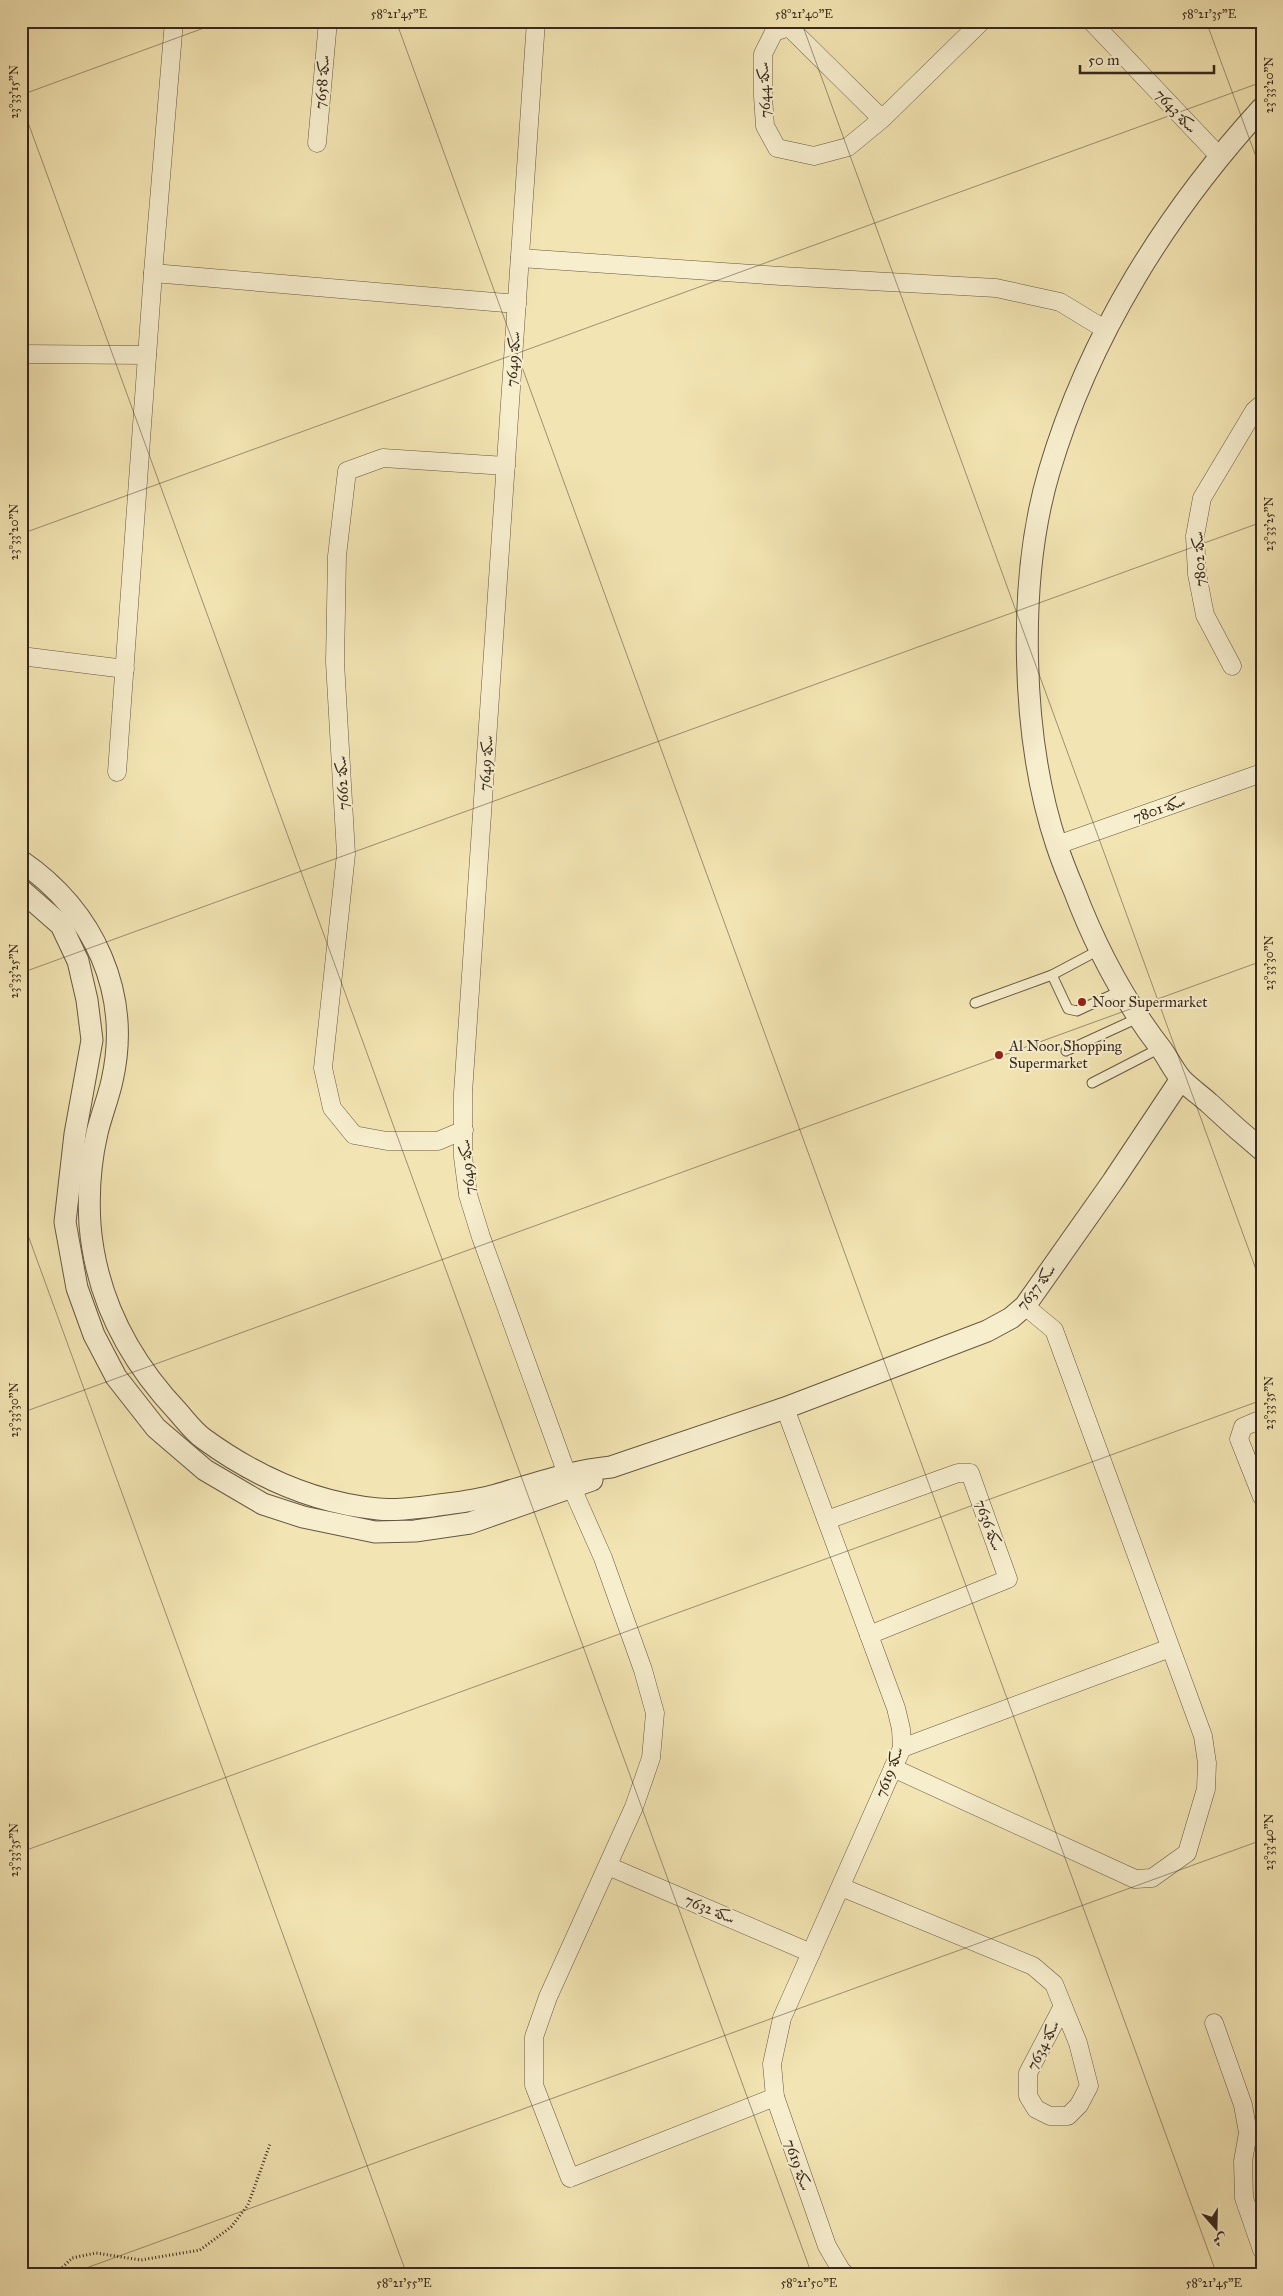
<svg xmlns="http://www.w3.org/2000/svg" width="1283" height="2296" font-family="'IM FELL Great Primer',Amiri,serif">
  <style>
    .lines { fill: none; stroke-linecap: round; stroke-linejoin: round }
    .service-casing { stroke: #665743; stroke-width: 11 }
    .minor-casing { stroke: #665743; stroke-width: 19 }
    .tertiary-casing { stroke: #665743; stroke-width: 23 }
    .path { stroke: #37281e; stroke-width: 3; stroke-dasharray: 1 2.5; stroke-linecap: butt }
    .service { stroke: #f7eece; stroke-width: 9 }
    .minor { stroke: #f7eece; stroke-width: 18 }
    .tertiary { stroke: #f7eece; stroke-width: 21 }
    .ticks { fill: none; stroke: #37281e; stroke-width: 1; stroke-opacity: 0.45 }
    .poi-dot { fill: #8f2418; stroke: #f7eece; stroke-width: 2 }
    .labels { text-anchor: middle; stroke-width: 4; stroke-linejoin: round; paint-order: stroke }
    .street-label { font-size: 15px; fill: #37281e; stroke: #f7eece }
    .poi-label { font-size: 15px; fill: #37281e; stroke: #f7eece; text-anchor: start }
    .neatline { fill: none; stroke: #37281e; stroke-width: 2 }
    .ticks-label { font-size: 12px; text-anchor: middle; fill: #37281e }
  </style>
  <rect width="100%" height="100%" fill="#f3e5b3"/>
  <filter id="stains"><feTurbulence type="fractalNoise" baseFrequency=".004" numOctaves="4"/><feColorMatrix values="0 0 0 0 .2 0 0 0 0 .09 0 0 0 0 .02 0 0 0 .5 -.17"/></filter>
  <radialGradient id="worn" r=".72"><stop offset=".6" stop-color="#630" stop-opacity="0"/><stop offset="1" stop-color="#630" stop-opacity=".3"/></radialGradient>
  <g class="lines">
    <!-- service casing -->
    <g class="service-casing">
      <g id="service">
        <path d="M1052 975 1099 950"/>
        <path d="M975 1003 1052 975 1068 1009 1077 1011 1122 990"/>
        <path d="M1066 1051 1138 1018"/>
        <path d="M1092 1083 1160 1048"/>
      </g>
    </g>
    <!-- minor casing -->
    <g class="minor-casing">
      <g id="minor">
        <path d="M536 21 463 1093V1157L468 1195 481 1237 572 1488 603 1558 643 1670 655 1713 651 1758 634 1807 548 1997 534 2037V2085L570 2178 775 2097"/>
        <path d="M1091 21 1220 157"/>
        <path d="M882 119 789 27 774 32 763 54V96L765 126 777 148 814 156 848 147 882 119 982 21"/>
        <path d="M317 143 328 21"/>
        <path d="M520 258 781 276 996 288 1060 302 1106 330"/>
        <path d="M153 273 517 304"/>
        <path d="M21 354 147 355"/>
        <path d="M21 656 125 669"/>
        <path d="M1232 666 1205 615 1197 574 1195 536 1202 498 1254 411 1262 404"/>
        <path d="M117 772 153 273 174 21"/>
        <path d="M1057 845 1262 773"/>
        <path d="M464 1130 438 1141H387L354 1135 332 1108 323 1068 346 854 335 662 337 556 347 471 383 458 506 466"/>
        <path d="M785 1408 896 1708 901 1729 902 1748 782 2018 772 2064 775 2097 827 2246 841 2270 846 2275"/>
        <path d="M1262 1422 1257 1421 1243 1427 1239 1439 1262 1497"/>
        <path d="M827 1520 958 1473H970L1008 1579 869 1635"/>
        <path d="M902 1748 1170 1648"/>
        <path d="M893 1768 1135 1879 1152 1878 1187 1853 1206 1789 1207 1763 1203 1736 1054 1330 1025 1306"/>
        <path d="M608 1866 811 1953"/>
        <path d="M841 1887 1033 1966 1054 1984 1078 2043 1089 2086 1079 2105 1068 2116H1050L1036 2109 1028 2096V2073L1063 2006"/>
        <path d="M1214 2023 1243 2105 1248 2133 1243 2161 1244 2198 1262 2250"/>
      </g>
    </g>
    <!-- tertiary casing -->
    <g class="tertiary-casing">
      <g id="tertiary">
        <path d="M1262 108C1167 212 1089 336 1049 472 1017 581 1021 739 1057 846 1062 861 1068 876 1074 890 1096 948 1124 1001 1162 1050 1169 1060 1174 1071 1182 1080 1190 1088 1200 1095 1209 1103 1226 1119 1244 1135 1262 1150"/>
        <path d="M21 861C94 911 132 993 112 1081 108 1099 101 1116 97 1133 90 1163 88 1194 90 1225 96 1298 129 1360 178 1412 186 1421 194 1432 204 1439 255 1476 315 1503 378 1509 396 1511 414 1508 432 1506 453 1503 475 1501 496 1495 534 1484 571 1471 611 1467L785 1408 987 1331 1011 1318 1025 1306 1113 1181 1181 1079"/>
        <path d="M21 890 61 925 78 961 87 1000 92 1040 75 1134 65 1222 77 1288 94 1335 116 1377 156 1428 205 1470 263 1504 303 1517 375 1532 415 1531 470 1523 592 1480"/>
      </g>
    </g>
    <!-- path -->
    <path class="path" d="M55 2275 72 2258 96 2253 141 2260 200 2250 231 2227 248 2205 270 2144"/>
    <!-- service -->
    <use href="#service" class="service"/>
    <!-- minor -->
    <use href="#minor" class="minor"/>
    <!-- tertiary -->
    <use href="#tertiary" class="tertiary"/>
  </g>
  <!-- ticks -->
  <path class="ticks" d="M396 21 1217 2275M801 21 1262 1286M1206 21 1262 173M21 95 223 21M21 103 812 2275M21 534 1262 82M21 973 1262 522M21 1216 407 2275M21 1413 1262 961M21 1852 1262 1400M67 2275 1262 1840"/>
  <!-- markers -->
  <g class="poi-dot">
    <circle cx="1082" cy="1002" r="5"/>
    <circle cx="999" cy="1055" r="5"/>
  </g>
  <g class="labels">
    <!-- street labels -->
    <g class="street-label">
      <text transform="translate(322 82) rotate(-85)" y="5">سكة 7658</text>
      <text transform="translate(764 90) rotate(-92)" y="5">سكة 7644</text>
      <text transform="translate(1176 111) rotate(47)" y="5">سكة 7643</text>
      <text transform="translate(513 359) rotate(-86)" y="5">سكة 7649</text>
      <text transform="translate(1199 559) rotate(-93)" y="5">سكة 7802</text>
      <text transform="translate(486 763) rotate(-86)" y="5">سكة 7649</text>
      <text transform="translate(342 783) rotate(-93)" y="5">سكة 7662</text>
      <text transform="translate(1159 809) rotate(-19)" y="5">سكة 7801</text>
      <text transform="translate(467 1167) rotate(-96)" y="5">سكة 7649</text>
      <text transform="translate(1036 1287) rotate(-52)" y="5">سكة 7637</text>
      <text transform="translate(989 1525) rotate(70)" y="5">سكة 7636</text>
      <text transform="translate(889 1772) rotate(-69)" y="5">سكة 7619</text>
      <text transform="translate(710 1909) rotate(23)" y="5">سكة 7632</text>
      <text transform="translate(1043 2045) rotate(-63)" y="5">سكة 7634</text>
      <text transform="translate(798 2165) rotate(71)" y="5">سكة 7619</text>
    </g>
    <!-- poi labels -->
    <g class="poi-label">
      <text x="1092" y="1007">Noor Supermarket</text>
      <text x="1009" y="1051">Al Noor Shopping<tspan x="1009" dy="17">Supermarket</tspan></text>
    </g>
  </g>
  <!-- margin -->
  <rect width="1283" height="2296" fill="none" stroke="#f3e5b3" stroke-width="55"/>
  <!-- north arrow -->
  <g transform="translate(1216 2228) rotate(160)" stroke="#f7eece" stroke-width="4" paint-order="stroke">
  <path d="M0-4L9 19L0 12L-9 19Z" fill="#37281e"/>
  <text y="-8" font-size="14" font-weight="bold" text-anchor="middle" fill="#37281e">ش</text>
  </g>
  <!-- scale -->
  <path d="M1080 65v8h134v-8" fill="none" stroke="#37281e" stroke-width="2.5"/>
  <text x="1088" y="65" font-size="15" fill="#37281e" stroke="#f7eece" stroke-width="4" paint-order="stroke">50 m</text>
  <rect x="28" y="28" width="1228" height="2240" class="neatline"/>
  <g class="ticks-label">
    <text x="399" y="18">58°21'45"E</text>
    <text x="804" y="18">58°21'40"E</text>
    <text x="1209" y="18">58°21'35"E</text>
    <text transform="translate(1269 85) rotate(-90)" y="4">23°33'20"N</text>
    <text transform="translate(14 92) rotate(-90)" y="4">23°33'15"N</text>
    <text transform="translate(1269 524) rotate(-90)" y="4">23°33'25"N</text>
    <text transform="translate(14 532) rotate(-90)" y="4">23°33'20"N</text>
    <text transform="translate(1269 963) rotate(-90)" y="4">23°33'30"N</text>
    <text transform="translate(14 971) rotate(-90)" y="4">23°33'25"N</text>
    <text transform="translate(1269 1403) rotate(-90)" y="4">23°33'35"N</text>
    <text transform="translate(14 1410) rotate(-90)" y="4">23°33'30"N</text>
    <text transform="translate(1269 1842) rotate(-90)" y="4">23°33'40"N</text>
    <text transform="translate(14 1850) rotate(-90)" y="4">23°33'35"N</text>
    <text x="404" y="2287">58°21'55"E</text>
    <text x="809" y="2287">58°21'50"E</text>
    <text x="1214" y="2287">58°21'45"E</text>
  </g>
  <rect width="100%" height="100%" filter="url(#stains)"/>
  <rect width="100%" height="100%" fill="url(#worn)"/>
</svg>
